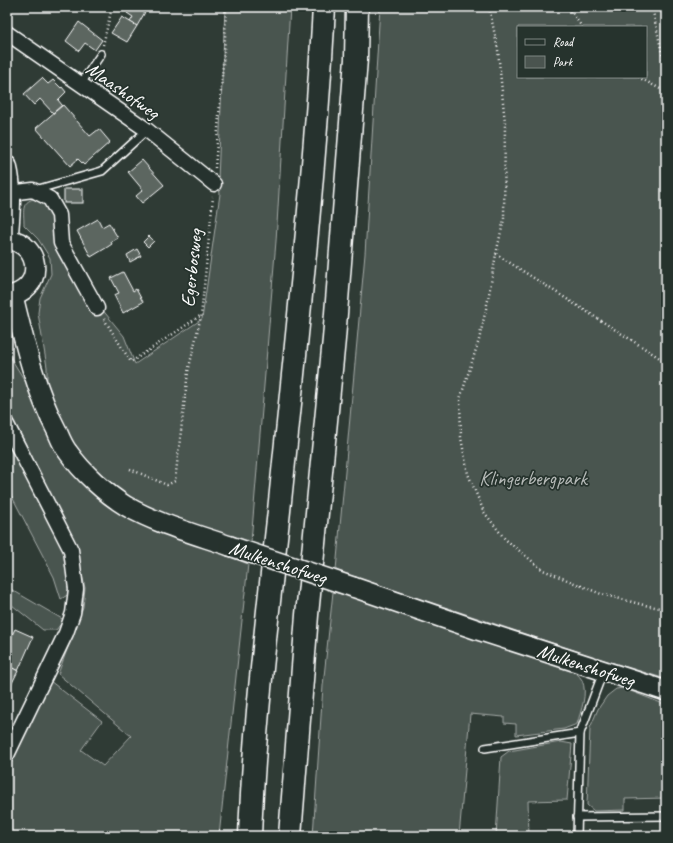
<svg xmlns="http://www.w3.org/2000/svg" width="673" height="843" font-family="Caveat,sans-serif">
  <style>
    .green { fill: #4a544f; stroke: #a4aaa7; fill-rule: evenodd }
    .building { fill: #5b6661; stroke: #fff }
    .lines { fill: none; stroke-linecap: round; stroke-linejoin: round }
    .lane-casing { stroke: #fff; stroke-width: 10 }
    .street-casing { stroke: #fff; stroke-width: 17 }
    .secondary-casing { stroke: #fff; stroke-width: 22 }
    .highway-casing { stroke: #fff; stroke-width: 25 }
    .path { stroke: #fff; stroke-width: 2.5; stroke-dasharray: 1 3; stroke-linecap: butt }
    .lane { stroke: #26332d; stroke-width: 7 }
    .street { stroke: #26332d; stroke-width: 14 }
    .secondary { stroke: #26332d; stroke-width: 19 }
    .highway { stroke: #26332d; stroke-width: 22 }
    .secondary-bridge-casing { stroke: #fff; stroke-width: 22; stroke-linecap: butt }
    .secondary-bridge { stroke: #26332d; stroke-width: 19 }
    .labels { text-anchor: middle; stroke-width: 3.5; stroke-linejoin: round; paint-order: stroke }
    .street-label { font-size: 20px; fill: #fff; stroke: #26332d }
    .park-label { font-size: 20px; fill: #b7bbb9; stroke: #26332d }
  </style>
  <rect width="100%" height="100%" fill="#2f3b35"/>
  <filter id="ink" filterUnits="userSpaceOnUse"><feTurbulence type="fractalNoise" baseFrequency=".025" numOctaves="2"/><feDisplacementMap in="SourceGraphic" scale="8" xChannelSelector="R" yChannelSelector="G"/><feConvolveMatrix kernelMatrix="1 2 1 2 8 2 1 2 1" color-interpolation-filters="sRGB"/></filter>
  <g filter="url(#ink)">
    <!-- green -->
    <g class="green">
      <path d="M225 7H290L276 241 251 542 231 537 158 511 129 498 99 474 76 447 58 415 47 385V367L38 313 40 298 51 274 50 258 38 239 24 225C24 210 20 201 38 198L44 201 101 308 124 336 135 364 202 319 220 194 218 180Z"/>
      <path d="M380 7H666V679L591 656 355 577 336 570 365 254ZM518 27H646V77H518Z"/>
      <path d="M7 344 12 360 30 389 60 457 87 488 120 513 248 564 219 836H7V766L50 681 102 721 81 750 103 766 131 736 58 674 83 607 85 588 77 551 28 448 7 407Z"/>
      <path d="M7 440 67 557 69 594 61 599 54 577 7 487Z"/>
      <path d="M7 587 64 620 56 630H43L7 601Z"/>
      <path d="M333 592 352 596 571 667C574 671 579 675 582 680 588 694 581 710 577 724L564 729 516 735V724L504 723V717L470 714 459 836H313L323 686Z"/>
      <path d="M623 688 666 705V798L625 799V810L594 811 587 805 590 728 598 709 607 696 616 689Z"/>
      <path d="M561 742 572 744 567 800 528 801 529 836H496L501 757 509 751Z"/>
    </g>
    <!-- building -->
    <g class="building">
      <path d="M131 7H148L137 26 130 22 133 17 127 13Z"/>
      <path d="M122 17 137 26 127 42 111 33Z"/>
      <path d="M79 22 102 40 95 50 85 43 79 51 66 41Z"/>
      <path d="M42 78 48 84 53 80 61 88 62 87 66 92 58 100 62 105 53 113 40 99 34 105 24 94Z"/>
      <path d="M63 105 90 136 99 129 110 142 84 165 78 159 70 166 36 128Z"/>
      <path d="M142 160 164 185 142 203 136 196 143 190 128 172Z"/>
      <rect x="64" y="189" width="19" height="14"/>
      <path d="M98 219 102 227 109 223 118 238 111 242 112 244 106 248 91 257 77 231Z"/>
      <path d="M149 236 154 241 148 247 143 242Z"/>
      <path d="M137 249 141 256 130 262 127 255Z"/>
      <path d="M123 272 133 291 136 289 143 302 123 313 114 295 119 293 111 278Z"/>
      <path d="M15 629 33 637 18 671 7 665V645Z"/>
      <path d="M7 665 18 671 7 693Z"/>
    </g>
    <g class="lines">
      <!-- lane casing -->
      <g class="lane-casing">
        <g id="lane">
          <path d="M80 85 101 54"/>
          <path d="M35 190 102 171 147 130"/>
          <path d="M485 748 580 733"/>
          <path d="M577 817 666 816"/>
          <path d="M577 836 580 733 603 672"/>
        </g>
      </g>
      <!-- street casing -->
      <g class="street-casing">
        <g id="street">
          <path d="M7 33 147 130 214 184"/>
          <path d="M10 193 33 190 50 199 59 215 61 243 97 308"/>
          <path d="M7 425 71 550 76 589 73 613 66 633 7 755"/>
        </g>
      </g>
      <!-- secondary casing -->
      <g class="secondary-casing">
        <g id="secondary">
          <path d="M7 166C13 190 10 215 8 239"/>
          <path d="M7 239C44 244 44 292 7 296"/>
          <path d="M13 296C24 341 35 389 57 431 60 438 63 446 68 452 82 472 105 493 126 506 157 524 195 534 230 546"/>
          <path d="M353 587 478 630 666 691"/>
        </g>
      </g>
      <!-- highway casing -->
      <g class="highway-casing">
        <g id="highway">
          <path d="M250 836C254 727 267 619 279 511 296 343 315 175 324 7"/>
          <path d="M290 836 307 615 334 339 356 59 357 7"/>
        </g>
      </g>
      <!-- path -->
      <g class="path">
        <path d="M489 7 498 50 505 123 504 219 496 254 488 300 479 340 460 399 461 438 468 474 484 512 505 539 543 570 601 594 644 605 666 609"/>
        <path d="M568 7 582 27"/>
        <path d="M652 7 666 72"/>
        <path d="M103 45 112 7"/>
        <path d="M638 77 666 92"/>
        <path d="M215 168 225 38 226 7"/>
        <path d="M496 254 666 362"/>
        <path d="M104 319 131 362 200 316"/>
        <path d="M130 469 167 485 175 481 188 372 201 316 213 197"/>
      </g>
      <!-- lane -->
      <use href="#lane" class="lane"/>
      <!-- street -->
      <use href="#street" class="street"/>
      <!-- secondary -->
      <use href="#secondary" class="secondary"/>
      <!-- highway -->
      <use href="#highway" class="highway"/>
      <!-- secondary-bridge casing -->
      <g class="secondary-bridge-casing">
        <path id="secondary-bridge" d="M230 546 353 587"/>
      </g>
      <!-- secondary-bridge -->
      <use href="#secondary-bridge" class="secondary-bridge"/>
    </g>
  </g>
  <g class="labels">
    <!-- street labels -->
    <g class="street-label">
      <text transform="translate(123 90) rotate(35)" y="7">Maashofweg</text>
      <text transform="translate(191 268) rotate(-84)" y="7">Egerbosweg</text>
      <text transform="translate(278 562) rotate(18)" y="7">Mulkenshofweg</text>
      <text transform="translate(586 665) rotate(18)" y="7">Mulkenshofweg</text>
    </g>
    <!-- park labels -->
    <g class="park-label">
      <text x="533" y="485">Klingerbergpark</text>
    </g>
  </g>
  <!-- margin -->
  <rect width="673" height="843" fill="none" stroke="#26332d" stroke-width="24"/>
  <rect x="12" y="12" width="649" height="819" fill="none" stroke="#fff" stroke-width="1.5" filter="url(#ink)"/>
  <!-- legend -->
  <rect x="517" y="26" width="130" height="52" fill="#26332d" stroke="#7d8581"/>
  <rect x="525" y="39" width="20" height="6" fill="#26332d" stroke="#7d8581"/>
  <text x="553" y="46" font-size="12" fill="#ffffff">Road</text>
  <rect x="525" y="56" width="20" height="12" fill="#4a544f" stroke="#7d8581"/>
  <text x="553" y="66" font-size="12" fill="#ffffff">Park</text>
</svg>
